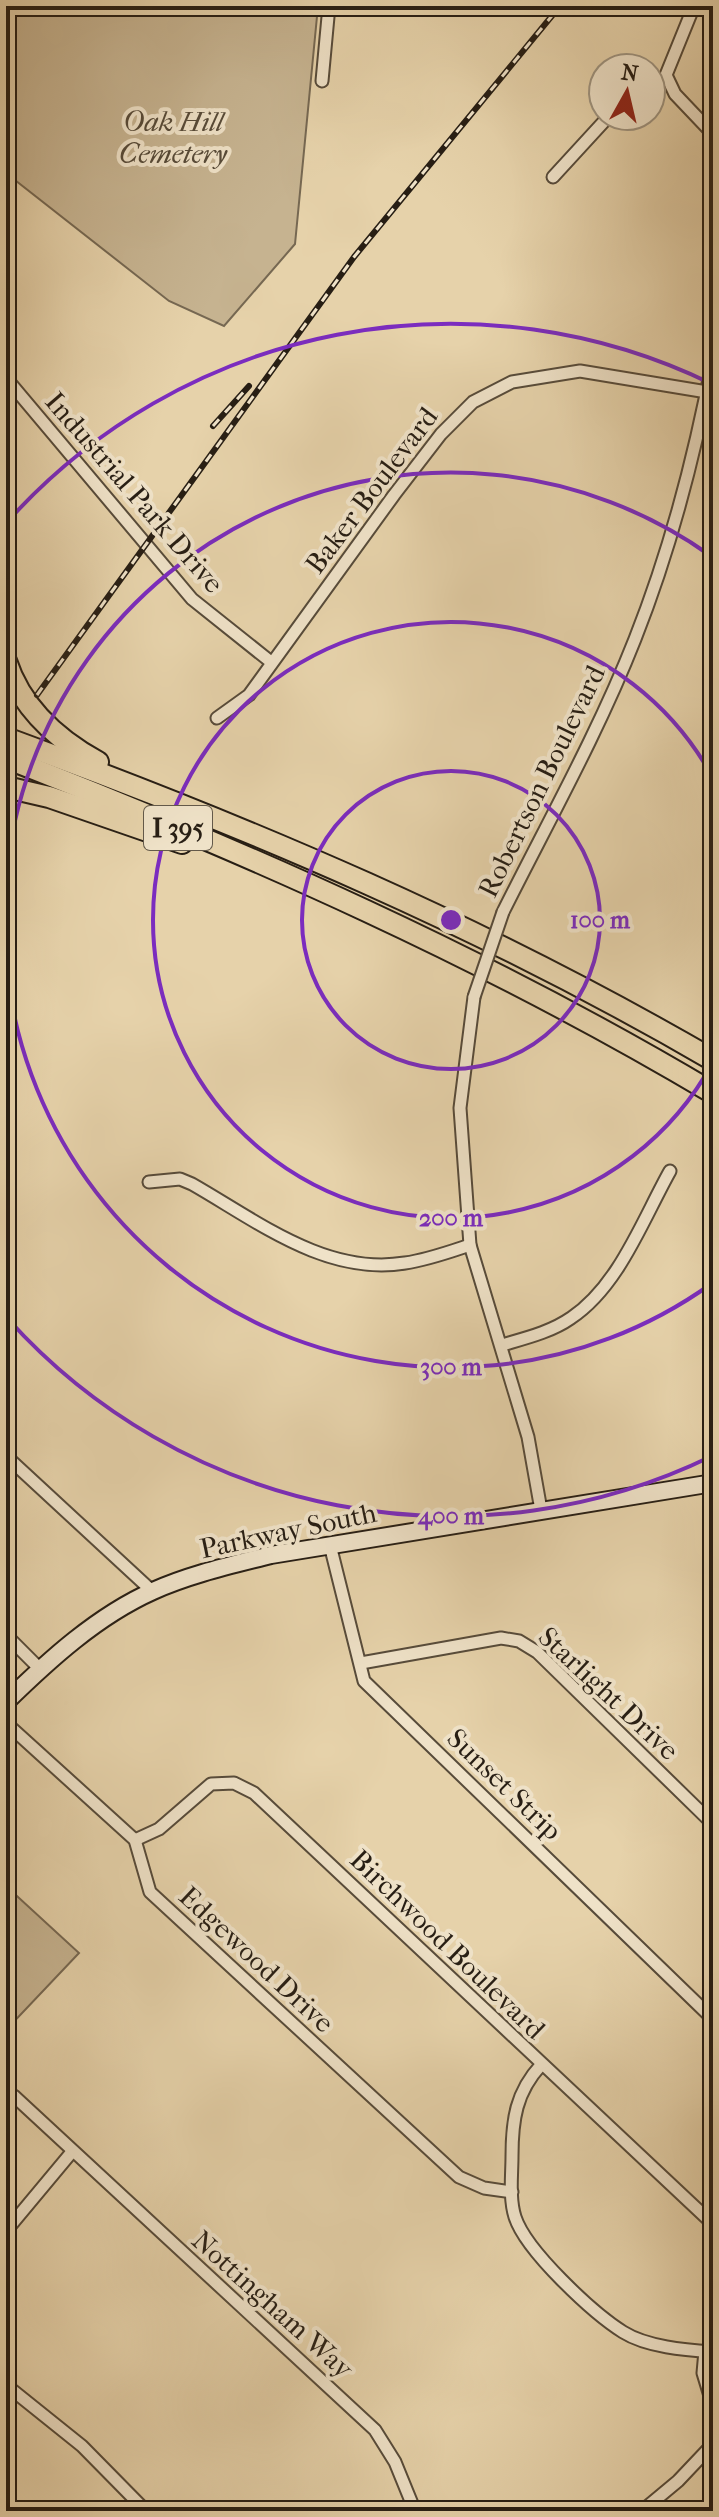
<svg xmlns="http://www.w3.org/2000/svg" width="719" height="2517" font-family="'IM FELL French Canon',serif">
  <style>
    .green { fill: #c6b390; stroke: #766852; stroke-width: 2 }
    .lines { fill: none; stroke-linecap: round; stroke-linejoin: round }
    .minor-casing { stroke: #574b3a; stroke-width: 15 }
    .secondary-casing { stroke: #271e14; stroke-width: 20 }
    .motorway-casing { stroke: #271e14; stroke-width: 24 }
    .minor { stroke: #efe2c8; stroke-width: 11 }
    .secondary { stroke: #efe2c8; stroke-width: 16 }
    .motorway { stroke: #e6d2aa; stroke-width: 20 }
    .rail-casing { stroke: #271e14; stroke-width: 6 }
    .rail { stroke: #efe2c8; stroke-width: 3; stroke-dasharray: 9; stroke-linecap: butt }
    .minor-bridge-casing { stroke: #574b3a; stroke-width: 15; stroke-linecap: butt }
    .minor-bridge { stroke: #efe2c8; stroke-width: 11 }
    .ring { fill: none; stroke: #7b2cbf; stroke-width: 4 }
    .labels { text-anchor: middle; stroke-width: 8; stroke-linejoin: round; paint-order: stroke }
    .shield { fill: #efe2c8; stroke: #63594a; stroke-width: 2 }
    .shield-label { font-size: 26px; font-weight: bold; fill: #271e14 }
    .park-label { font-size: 28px; font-style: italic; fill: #574b39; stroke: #efe2c8 }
    .street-label { font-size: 28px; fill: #271e14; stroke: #efe2c8 }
    .centre { fill: #7b2cbf; stroke: #efe2c8; stroke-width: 4 }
    .ring-label { font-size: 24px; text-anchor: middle; font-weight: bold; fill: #7b2cbf; stroke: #efe2c8; stroke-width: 8; stroke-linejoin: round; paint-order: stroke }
  </style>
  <rect width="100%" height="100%" fill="#e6d2aa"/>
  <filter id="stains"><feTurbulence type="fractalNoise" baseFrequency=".0025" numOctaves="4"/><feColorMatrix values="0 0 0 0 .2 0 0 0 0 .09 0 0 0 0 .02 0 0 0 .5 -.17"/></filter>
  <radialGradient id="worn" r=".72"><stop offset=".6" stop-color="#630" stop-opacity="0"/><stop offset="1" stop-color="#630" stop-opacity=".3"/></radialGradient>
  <!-- green -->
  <g class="green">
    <path d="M6 6H318L295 244 224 326 169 301 6 173Z"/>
    <path d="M6 1886 79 1953 6 2030Z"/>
  </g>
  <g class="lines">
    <!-- minor casing -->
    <g class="minor-casing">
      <g id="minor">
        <path d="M694 6 666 75 675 94 713 134"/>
        <path d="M322 81 329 6"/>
        <path d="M553 177 609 116"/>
        <path d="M6 378 192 599 271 662"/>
        <path d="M217 718 249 695 394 495 441 434 473 402 512 382 580 371 707 392"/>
        <path d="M503 912C548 822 598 733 635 639 671 548 695 455 713 359"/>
        <path d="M474 997 460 1108 470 1245 528 1437 541 1510"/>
        <path d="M149 1182 180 1179 192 1184C257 1221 326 1276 405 1263 427 1260 449 1252 470 1245"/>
        <path d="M502 1345C526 1338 551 1332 571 1318 619 1286 643 1219 670 1171"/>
        <path d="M6 1456 152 1591"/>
        <path d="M330 1545 364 1681 713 2019"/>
        <path d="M6 1635 40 1669"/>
        <path d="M361 1663 501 1638 519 1641 537 1652 713 1824"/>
        <path d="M6 1723 135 1840 150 1892 459 2177 484 2188 512 2192"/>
        <path d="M135 1840 159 1829 211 1784 234 1783 254 1793 713 2224"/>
        <path d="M541 2065C516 2092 512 2120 512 2156 512 2175 509 2198 515 2217 526 2251 593 2313 623 2332 647 2347 685 2350 713 2352"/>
        <path d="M14 2096 375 2430 395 2462 415 2511"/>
        <path d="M6 2231 71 2153"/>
        <path d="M705 2351 703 2373 713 2406"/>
        <path d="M6 2385 82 2446 146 2511"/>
        <path d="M642 2511 678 2481 713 2444"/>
      </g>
    </g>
    <!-- secondary casing -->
    <g class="secondary-casing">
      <path id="secondary" d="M6 1702C49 1660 97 1616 153 1591 191 1574 232 1565 271 1555L713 1483"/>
    </g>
    <!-- motorway casing -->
    <g class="motorway-casing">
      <g id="motorway">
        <path d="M6 661C21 707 56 739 98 762"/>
        <path d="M6 738C254 829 484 927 713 1060"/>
        <path d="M6 758C249 853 488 959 713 1093"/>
        <path d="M6 787 49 797 182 843"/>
      </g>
    </g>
    <!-- minor -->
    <use href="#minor" class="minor"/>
    <!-- secondary -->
    <use href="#secondary" class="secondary"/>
    <!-- motorway -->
    <use href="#motorway" class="motorway"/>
    <!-- rail casing -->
    <g class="rail-casing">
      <g id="rail">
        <path d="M213 426 249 386"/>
        <path d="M37 695 354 257 560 6"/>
      </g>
    </g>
    <!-- rail -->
    <use href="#rail" class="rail"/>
    <!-- minor-bridge casing -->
    <g class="minor-bridge-casing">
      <path id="minor-bridge" d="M474 997 503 912"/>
    </g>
    <!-- minor-bridge -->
    <use href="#minor-bridge" class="minor-bridge"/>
  </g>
  <!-- distance rings -->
  <g class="ring">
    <circle cx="451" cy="920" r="149"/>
    <path d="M713 1062A298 298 0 1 1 713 778"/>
    <path d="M711 1284A447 447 0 0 1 6 963M6 877A447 447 0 0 1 711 556"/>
    <path d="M712 1456A596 596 0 0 1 8 1319M8 521A596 596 0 0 1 712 384"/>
  </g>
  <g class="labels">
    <!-- shield labels -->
    <rect class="shield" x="144" y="806" width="68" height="44" rx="6"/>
    <g class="shield-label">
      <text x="178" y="837">I 395</text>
    </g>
    <!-- park labels -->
    <g class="park-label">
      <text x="173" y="131">Oak Hill<tspan x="173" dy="32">Cemetery</tspan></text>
    </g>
    <!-- street labels -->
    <g class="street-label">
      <text transform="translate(371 490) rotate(-53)" y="10">Baker Boulevard</text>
      <text transform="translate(135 492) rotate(49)" y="10">Industrial Park Drive</text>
      <text transform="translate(541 781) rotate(-64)" y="10">Robertson Boulevard</text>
      <text transform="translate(288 1530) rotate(-12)" y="10">Parkway South</text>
      <text transform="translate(609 1693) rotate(43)" y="10">Starlight Drive</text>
      <text transform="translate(505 1784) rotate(44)" y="10">Sunset Strip</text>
      <text transform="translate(448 1944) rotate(44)" y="10">Birchwood Boulevard</text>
      <text transform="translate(257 1959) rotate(43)" y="10">Edgewood Drive</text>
      <text transform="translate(273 2304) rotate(42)" y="10">Nottingham Way</text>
    </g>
  </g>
  <circle cx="451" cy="920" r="12" class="centre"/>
  <g class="ring-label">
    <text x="600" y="928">100 m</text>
    <text x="451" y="1226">200 m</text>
    <text x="451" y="1375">300 m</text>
    <text x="451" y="1524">400 m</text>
  </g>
  <!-- margin -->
  <rect width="719" height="2517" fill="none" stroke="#e6d2aa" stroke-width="32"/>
  <rect x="8" y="8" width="703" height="2501" fill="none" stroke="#271e14" stroke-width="4"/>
  <rect x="16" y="16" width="687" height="2485" fill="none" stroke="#271e14" stroke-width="2"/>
  <!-- north arrow -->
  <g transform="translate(627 92) rotate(8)"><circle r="38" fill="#efe2c8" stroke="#9f9480" stroke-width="2"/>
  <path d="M0-6L14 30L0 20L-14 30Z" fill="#8f2418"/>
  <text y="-12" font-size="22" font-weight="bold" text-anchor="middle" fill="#271e14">N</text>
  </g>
  <rect width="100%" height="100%" filter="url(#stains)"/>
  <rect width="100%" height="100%" fill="url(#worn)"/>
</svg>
